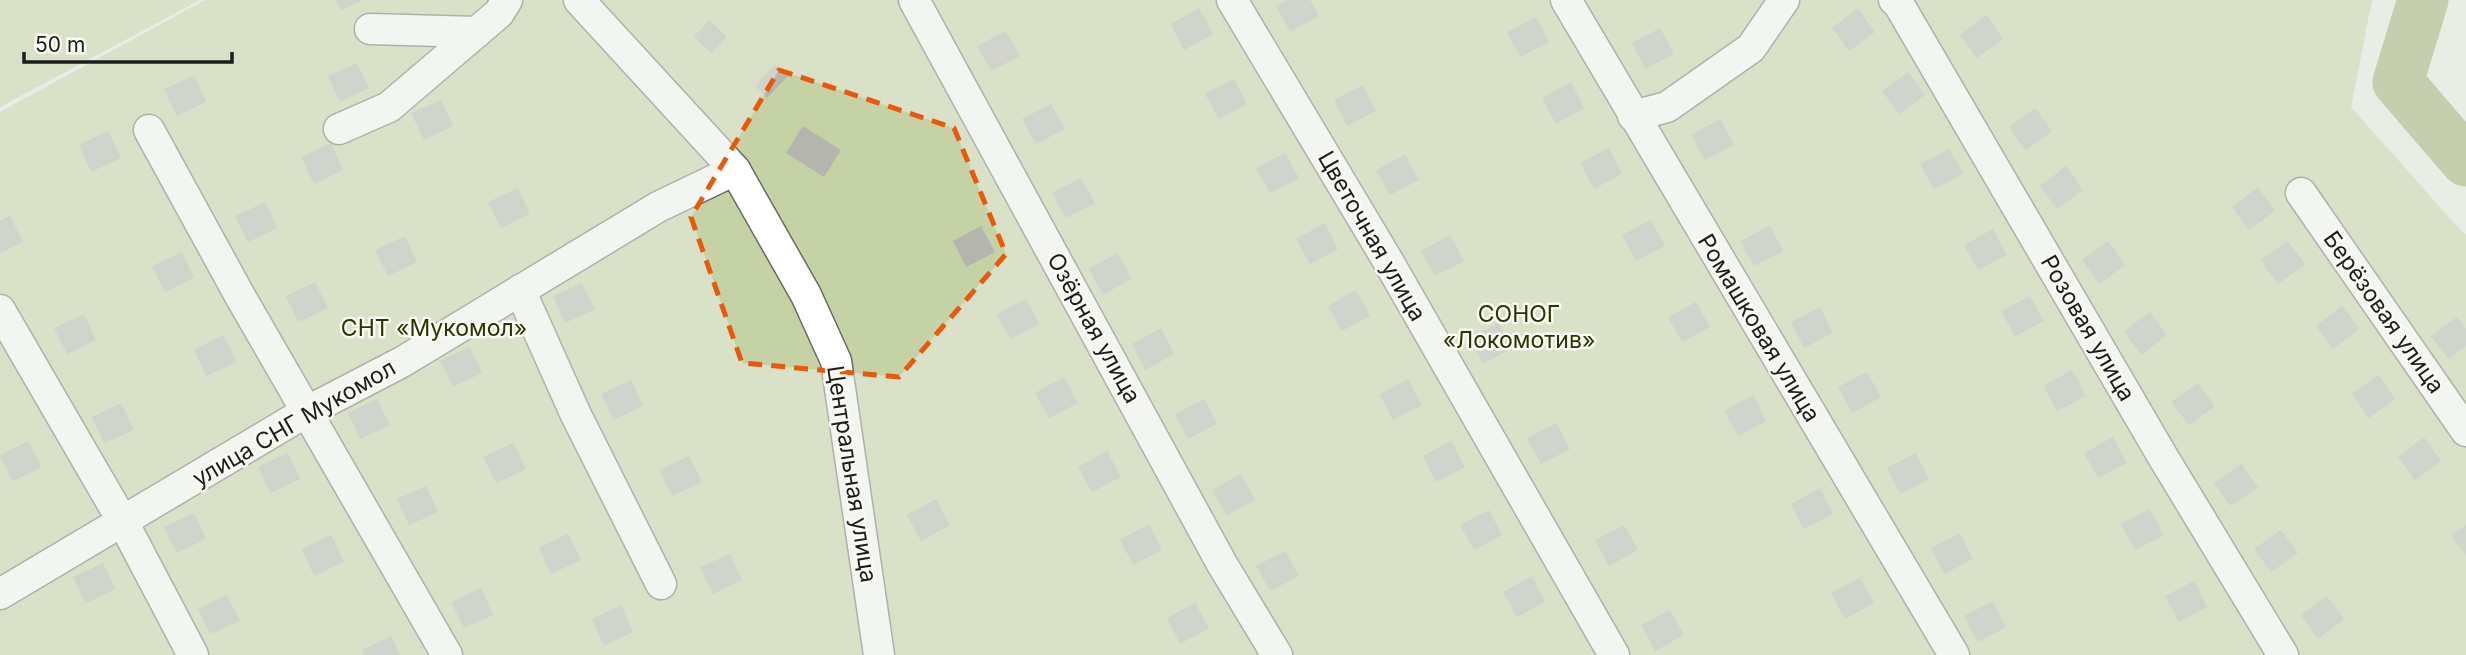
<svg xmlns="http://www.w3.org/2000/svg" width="2466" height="655" font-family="Inter,sans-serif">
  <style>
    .green { fill: #c5d2a6 }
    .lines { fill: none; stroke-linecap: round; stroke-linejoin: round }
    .river { stroke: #9aac6b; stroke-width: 51 }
    .building { fill: #b3b5ae }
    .minor-casing { stroke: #686a64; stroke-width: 33 }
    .minor { stroke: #fff; stroke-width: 30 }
    .marked { fill: none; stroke: #e8590c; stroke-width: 5; stroke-dasharray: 14 9; stroke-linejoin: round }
    .labels { text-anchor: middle; stroke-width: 5; stroke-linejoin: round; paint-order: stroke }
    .street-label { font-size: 23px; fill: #1c1d1b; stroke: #f8faf3 }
    .park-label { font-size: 23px; fill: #2a3401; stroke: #f8faf3 }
  </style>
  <rect width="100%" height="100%" fill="#eaece6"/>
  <!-- green -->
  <g class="green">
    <path d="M0 0H200L0 107Z"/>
    <path d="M205 0H2372L2351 107 2463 233 2466 234V655H0V112Z"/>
  </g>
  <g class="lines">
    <!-- river -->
    <path class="river" d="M2423 0 2398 82 2466 161"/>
  </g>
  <!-- building -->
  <g class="building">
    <path d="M336 0H363L341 10Z"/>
    <path d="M1287 0H1310L1319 16 1290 31 1276 6Z"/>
    <path d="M1199 8 1213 34 1184 50 1171 24Z"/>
    <path d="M1858 8 1875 32 1849 51 1832 28Z"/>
    <path d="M1986 15 2003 39 1977 58 1960 35Z"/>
    <path d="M1536 17 1549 42 1520 57 1507 32Z"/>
    <path d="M709 20 727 37 711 53 694 37Z"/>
    <path d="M1660 28 1674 54 1645 69 1632 43Z"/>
    <path d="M1006 31 1020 56 991 71 977 46Z"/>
    <path d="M357 63 369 88 340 102 328 76Z"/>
    <path d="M775 64 788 76 767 98 755 86Z"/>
    <path d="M1908 72 1925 95 1899 114 1882 91Z"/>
    <path d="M194 76 206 102 177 116 164 89Z"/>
    <path d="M1234 79 1247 104 1219 119 1205 94Z"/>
    <path d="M1571 82 1584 108 1556 124 1542 98Z"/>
    <path d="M1363 85 1376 111 1347 126 1334 100Z"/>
    <path d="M441 100 453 126 424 140 411 113Z"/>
    <path d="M1051 104 1065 129 1036 144 1022 119Z"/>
    <path d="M2035 108 2052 131 2026 150 2009 127Z"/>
    <path d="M1720 119 1734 145 1705 160 1691 135Z"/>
    <path d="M803 126 841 150 824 177 786 153Z"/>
    <path d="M108 131 121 158 91 172 79 145Z"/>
    <path d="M331 143 343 170 314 184 301 157Z"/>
    <path d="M1609 148 1622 174 1594 189 1580 163Z"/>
    <path d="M1949 149 1963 174 1934 189 1920 164Z"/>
    <path d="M1285 153 1299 178 1270 193 1256 168Z"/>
    <path d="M1405 155 1419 180 1390 195 1376 170Z"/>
    <path d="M2066 166 2083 190 2057 209 2040 186Z"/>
    <path d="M1081 178 1095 203 1066 218 1052 193Z"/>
    <path d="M2258 187 2275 211 2249 230 2232 207Z"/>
    <path d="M518 188 530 214 501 228 488 202Z"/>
    <path d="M265 202 277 228 248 242 235 216Z"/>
    <path d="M10 216 23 242 0 253V221Z"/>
    <path d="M1651 220 1665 246 1636 261 1622 235Z"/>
    <path d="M1325 223 1338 249 1310 264 1296 239Z"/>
    <path d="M1770 225 1783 251 1754 266 1741 241Z"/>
    <path d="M981 226 995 252 966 267 953 241Z"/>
    <path d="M1993 229 2007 255 1978 270 1964 245Z"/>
    <path d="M1450 235 1464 261 1435 276 1421 251Z"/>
    <path d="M405 236 417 262 388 276 375 250Z"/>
    <path d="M2108 241 2125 265 2099 284 2082 260Z"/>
    <path d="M2288 241 2305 265 2278 284 2261 260Z"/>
    <path d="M182 252 194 278 165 292 152 266Z"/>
    <path d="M1118 253 1131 279 1103 295 1089 269Z"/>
    <path d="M315 282 328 308 298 322 286 296Z"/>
    <path d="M582 283 595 309 565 323 553 296Z"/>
    <path d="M1356 290 1370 316 1342 331 1328 306Z"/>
    <path d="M2030 296 2044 321 2015 336 2001 311Z"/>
    <path d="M1026 299 1039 324 1010 339 997 314Z"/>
    <path d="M1696 302 1710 327 1682 342 1668 317Z"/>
    <path d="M2342 306 2359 329 2333 349 2316 326Z"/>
    <path d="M1820 307 1833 333 1804 348 1791 322Z"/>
    <path d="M2150 312 2167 335 2141 355 2124 331Z"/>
    <path d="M84 314 96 340 67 354 54 328Z"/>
    <path d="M2457 317 2466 329V346L2448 359 2431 336Z"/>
    <path d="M1498 323 1512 348 1483 364 1470 338Z"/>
    <path d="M1161 328 1174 354 1145 370 1132 344Z"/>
    <path d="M224 335 236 362 206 376 194 349Z"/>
    <path d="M470 347 482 373 453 387 440 361Z"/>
    <path d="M2072 370 2086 396 2057 411 2043 386Z"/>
    <path d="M1867 372 1881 397 1852 413 1838 387Z"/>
    <path d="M2378 375 2395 399 2369 418 2352 394Z"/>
    <path d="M1064 377 1078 403 1049 418 1035 393Z"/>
    <path d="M1408 379 1422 405 1393 420 1380 394Z"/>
    <path d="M631 380 643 406 614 420 601 394Z"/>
    <path d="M2198 383 2215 406 2189 425 2171 402Z"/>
    <path d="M1753 395 1766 421 1738 436 1724 411Z"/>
    <path d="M377 399 390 425 360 439 348 413Z"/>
    <path d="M1204 399 1217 424 1188 439 1175 414Z"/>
    <path d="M121 403 134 430 104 443 92 417Z"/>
    <path d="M1556 423 1570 449 1541 464 1527 438Z"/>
    <path d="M2113 437 2127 463 2098 478 2084 453Z"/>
    <path d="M2424 437 2441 461 2415 480 2398 457Z"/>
    <path d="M29 441 41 468 12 481 0 455Z"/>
    <path d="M1451 441 1465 467 1436 482 1423 456Z"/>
    <path d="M513 443 526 469 496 483 483 457Z"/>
    <path d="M1107 451 1121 477 1092 492 1078 467Z"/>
    <path d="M288 453 300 479 271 493 258 467Z"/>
    <path d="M1916 453 1929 479 1900 494 1887 468Z"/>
    <path d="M689 456 702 482 672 496 660 470Z"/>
    <path d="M2241 464 2258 487 2231 506 2214 483Z"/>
    <path d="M1241 474 1255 500 1226 515 1212 490Z"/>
    <path d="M426 486 438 512 409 525 397 499Z"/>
    <path d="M1820 488 1833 514 1804 529 1791 504Z"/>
    <path d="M936 499 950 525 921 541 907 515Z"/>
    <path d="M2150 509 2164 535 2135 550 2121 524Z"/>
    <path d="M1489 510 1502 535 1474 550 1460 525Z"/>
    <path d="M194 513 206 539 177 553 164 527Z"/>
    <path d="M1149 524 1162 550 1133 565 1120 540Z"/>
    <path d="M1624 525 1638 550 1609 566 1595 540Z"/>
    <path d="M2466 525V555L2451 535Z"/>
    <path d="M2281 530 2298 553 2271 572 2254 549Z"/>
    <path d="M1960 533 1973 559 1944 574 1931 548Z"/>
    <path d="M568 534 581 560 551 574 539 547Z"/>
    <path d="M331 535 344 562 314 576 302 549Z"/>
    <path d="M1285 551 1299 576 1270 591 1256 566Z"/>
    <path d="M730 554 742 580 713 594 700 567Z"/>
    <path d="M103 563 116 589 86 603 73 577Z"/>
    <path d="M1532 576 1545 602 1517 617 1503 592Z"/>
    <path d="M1860 578 1874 603 1845 619 1831 593Z"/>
    <path d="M2194 581 2207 607 2179 622 2165 596Z"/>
    <path d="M481 588 493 615 464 628 451 602Z"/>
    <path d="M227 595 240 621 210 634 198 609Z"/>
    <path d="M2327 596 2344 619 2318 639 2301 615Z"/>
    <path d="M1993 601 2006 627 1978 642 1964 616Z"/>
    <path d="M1195 603 1209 628 1180 644 1167 618Z"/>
    <path d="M621 605 633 632 604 646 592 619Z"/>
    <path d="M1670 610 1684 635 1655 651 1641 625Z"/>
    <path d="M391 636 400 655H364L362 650Z"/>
  </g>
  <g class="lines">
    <!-- minor casing -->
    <g class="minor-casing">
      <g id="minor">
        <path d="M579 0 735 170 806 295 836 361 879 655"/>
        <path d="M914 0 1222 564 1277 655"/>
        <path d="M1232 0 1388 261 1614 655"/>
        <path d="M1566 0 1954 655"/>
        <path d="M1894 0 1898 3 2163 457 2283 655"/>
        <path d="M370 29 477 32"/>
        <path d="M1633 116 1667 107 1751 48 1784 0"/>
        <path d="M339 129 389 107 499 13 507 0"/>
        <path d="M149 130 240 296 447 655"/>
        <path d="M2301 193 2466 431"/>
        <path d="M520 290 576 415 661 584"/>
        <path d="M0 310 123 522 193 655"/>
        <path d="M0 594 306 412 402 362 658 207 735 170"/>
      </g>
    </g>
    <!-- minor -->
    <use href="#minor" class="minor"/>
  </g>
  <!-- marked area -->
  <path d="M0 0H2466V655H0ZM779 70 954 128 1006 254 899 377 742 363 691 217Z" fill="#eaece6" fill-opacity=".55" fill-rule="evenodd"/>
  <path class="marked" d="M779 70 954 128 1006 254 899 377 742 363 691 217Z"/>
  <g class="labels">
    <!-- street labels -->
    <g class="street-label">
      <text transform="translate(1372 236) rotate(60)" y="8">Цветочная улица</text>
      <text transform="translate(2384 312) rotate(55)" y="8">Берёзовая улица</text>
      <text transform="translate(1094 328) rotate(61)" y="8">Озёрная улица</text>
      <text transform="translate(1759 328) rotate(59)" y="8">Ромашковая улица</text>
      <text transform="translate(2088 328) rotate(60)" y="8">Розовая улица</text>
      <text transform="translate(294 423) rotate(-30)" y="8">улица СНГ Мукомол</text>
      <text transform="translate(852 474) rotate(81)" y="8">Центральная улица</text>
    </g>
    <!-- park labels -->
    <g class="park-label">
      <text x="1519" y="322">СОНОГ<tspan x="1519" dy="26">«Локомотив»</tspan></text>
      <text x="434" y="336">СНТ «Мукомол»</text>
    </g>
  </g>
  <!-- scale -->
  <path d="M24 52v10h208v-10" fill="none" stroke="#1c1d1b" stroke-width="3.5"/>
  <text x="35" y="52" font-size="21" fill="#1c1d1b" stroke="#f8faf3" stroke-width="5" paint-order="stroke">50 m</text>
</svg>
